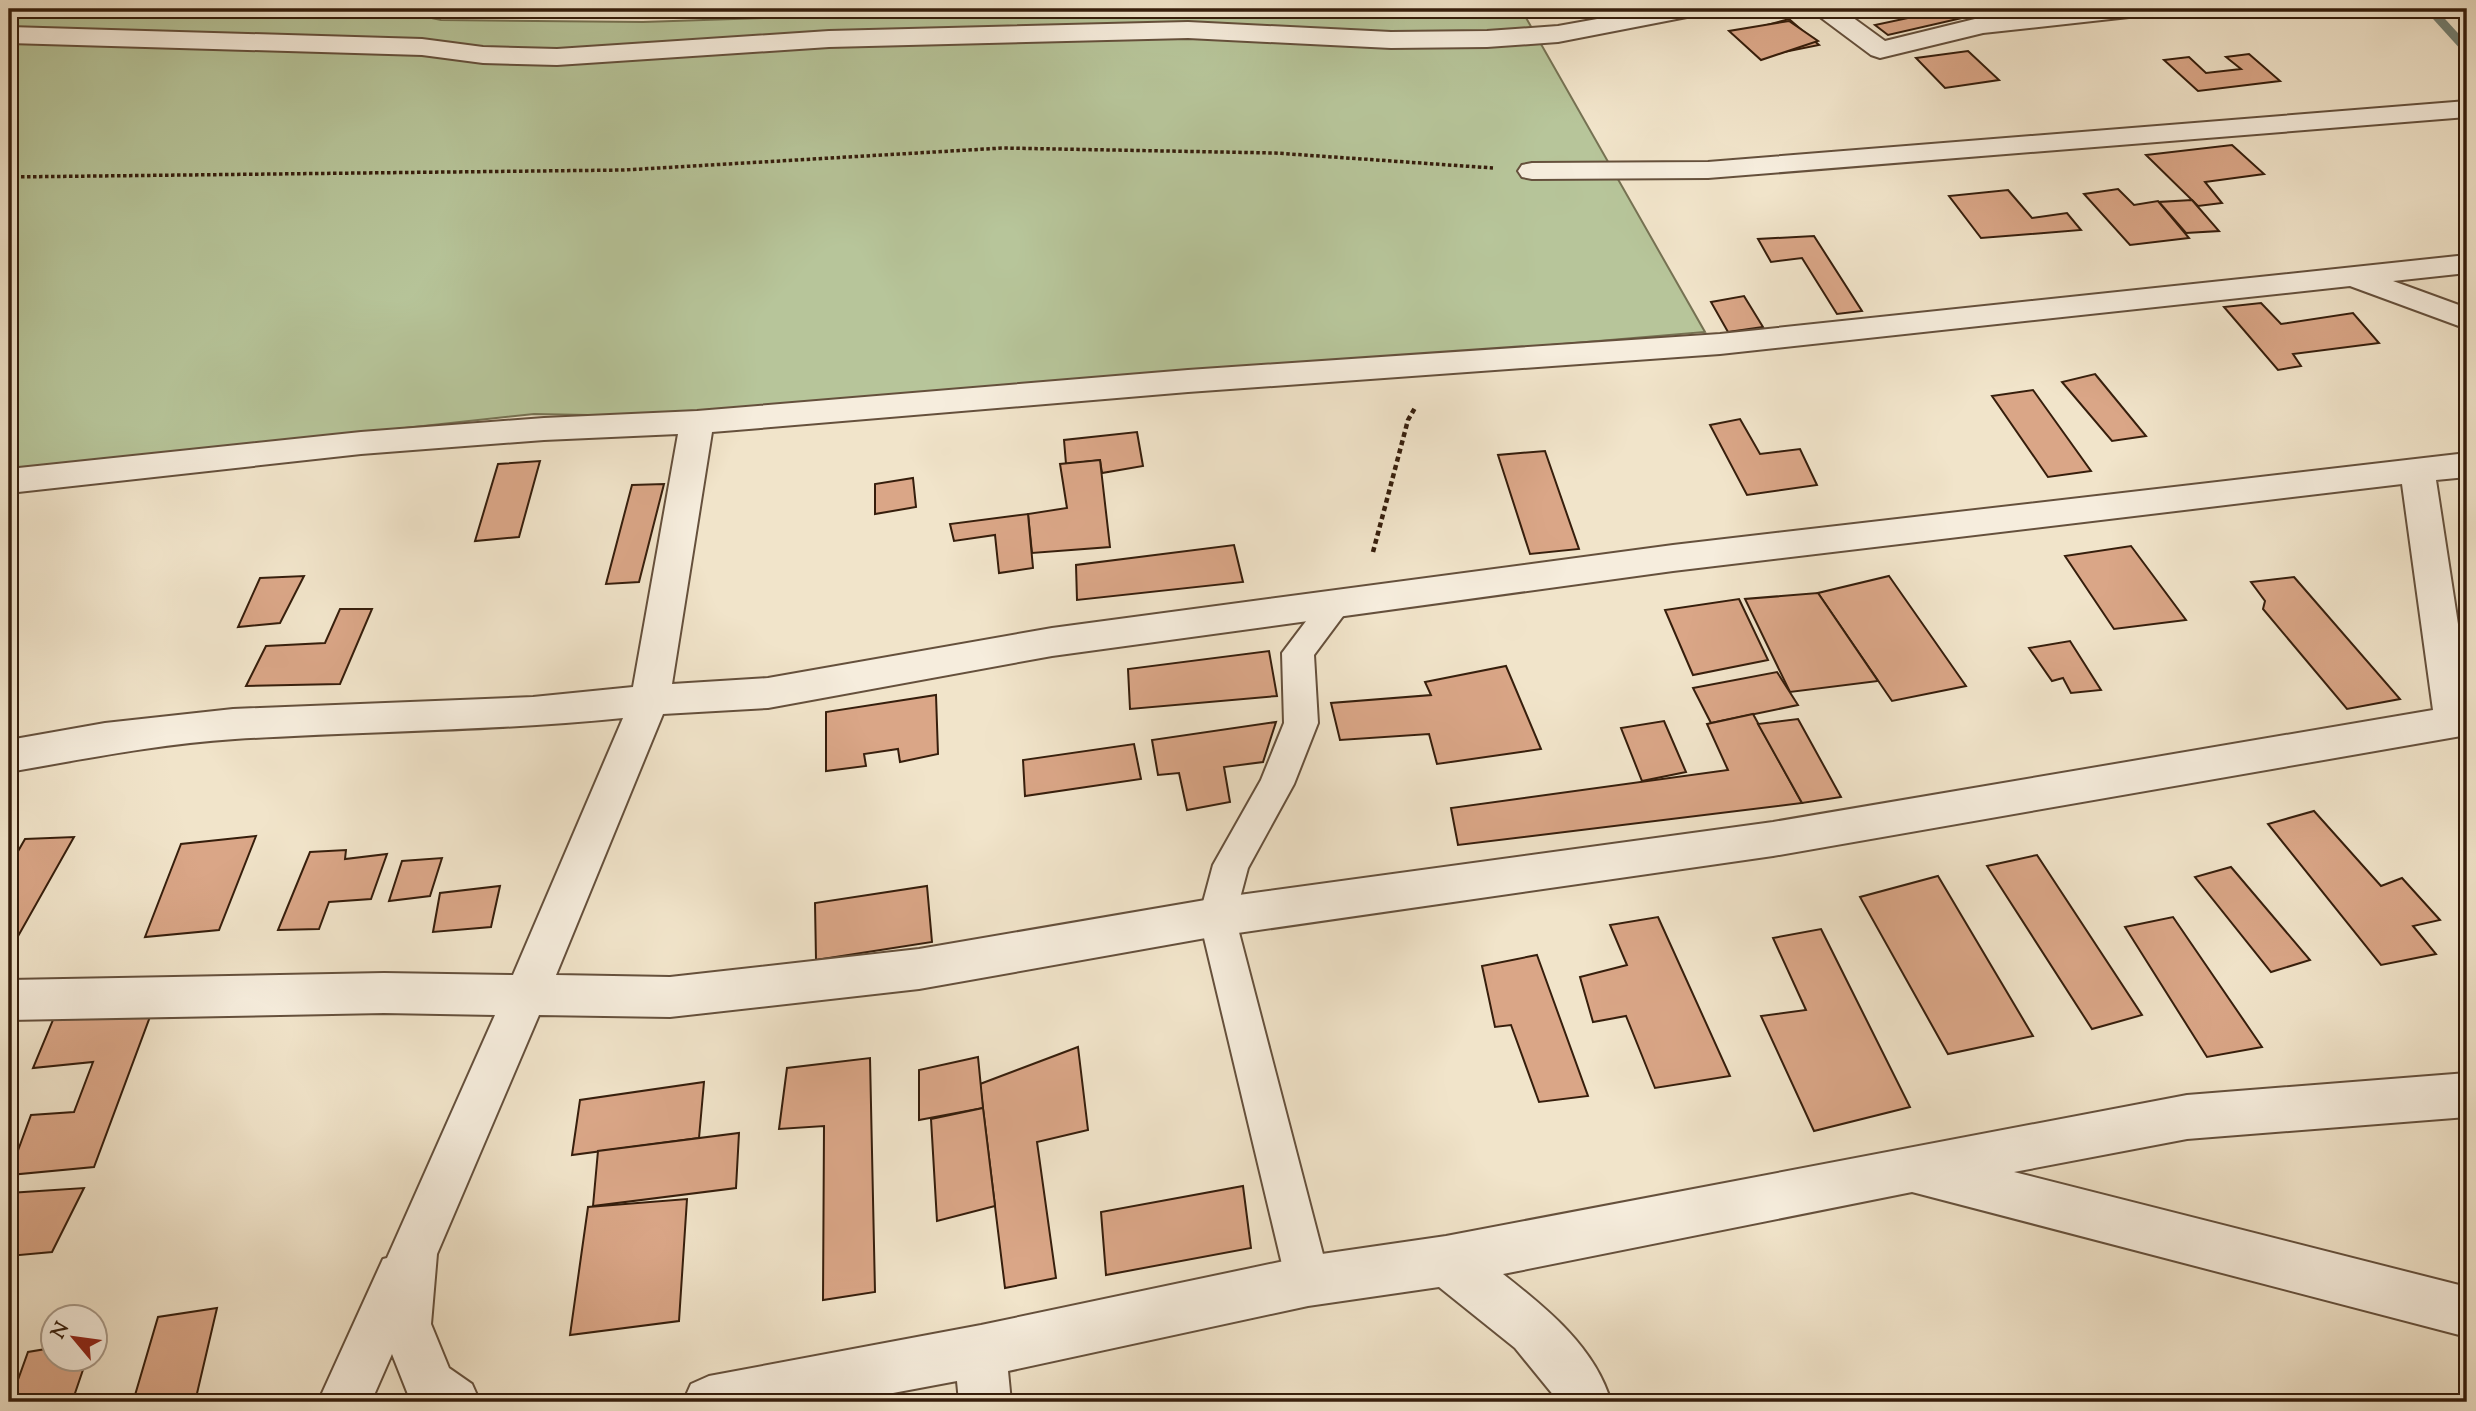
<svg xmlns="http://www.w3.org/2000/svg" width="2476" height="1411" font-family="'Sorts Mill Goudy',serif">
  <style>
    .green { fill: #b7c59a; stroke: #767253; stroke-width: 2 }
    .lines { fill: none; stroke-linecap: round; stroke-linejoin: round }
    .stream { fill: #737f72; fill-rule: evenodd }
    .building { fill: #daa687; stroke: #361e0c; stroke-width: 2 }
    .lane-casing { stroke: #65503c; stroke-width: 4 }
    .street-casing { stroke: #65503c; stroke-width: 4 }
    .path-far1 { stroke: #361e0c; stroke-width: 3.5; stroke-dasharray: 3.5 2.5; stroke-linecap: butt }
    .path { stroke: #361e0c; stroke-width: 4.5; stroke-dasharray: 5 3.5; stroke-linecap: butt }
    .lane { fill: #f6eddd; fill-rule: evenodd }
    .street { fill: #f6eddd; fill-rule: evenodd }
  </style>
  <rect width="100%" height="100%" fill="#f1e4ca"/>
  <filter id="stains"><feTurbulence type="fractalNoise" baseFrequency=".00286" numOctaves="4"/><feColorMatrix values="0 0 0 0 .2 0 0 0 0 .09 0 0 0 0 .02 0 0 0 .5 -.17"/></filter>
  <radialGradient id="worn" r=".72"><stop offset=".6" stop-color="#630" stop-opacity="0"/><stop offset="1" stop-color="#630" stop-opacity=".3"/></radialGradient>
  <!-- green -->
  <path class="green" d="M9 9H389L441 20 643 22 1042 9H1521L1705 332 695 417 534 414 9 471Z"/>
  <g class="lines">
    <!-- stream -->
    <path class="stream" d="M2424 9H2436L2467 43V53L2463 52Z"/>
  </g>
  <!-- building -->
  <g class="building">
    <path d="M1950 9H2024L1962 18Z"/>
    <path d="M1950 9 1962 18 1888 35 1875 25Z"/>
    <path d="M1789 19 1819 45 1764 56 1733 34Z"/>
    <path d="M1789 21 1818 41 1761 60 1729 31Z"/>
    <path d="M1968 51 1999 80 1945 88 1916 58Z"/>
    <path d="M2249 54 2280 81 2198 91 2164 60 2189 57 2206 73 2241 69 2226 57Z"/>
    <path d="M2232 145 2264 174 2205 182 2222 203 2198 206 2146 155Z"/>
    <path d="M2118 189 2134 205 2158 201 2189 238 2130 245 2084 194Z"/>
    <path d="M2008 190 2032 218 2067 213 2081 230 1981 238 1949 196Z"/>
    <path d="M2192 200 2219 231 2186 233 2159 202Z"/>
    <path d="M1814 236 1862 311 1837 314 1802 258 1771 262 1758 239Z"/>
    <path d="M1744 296 1763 327 1728 332 1711 302Z"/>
    <path d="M2261 303 2281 324 2353 313 2379 343 2293 354 2301 366 2278 370 2224 307Z"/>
    <path d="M2095 374 2146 436 2112 441 2062 382Z"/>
    <path d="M2033 390 2091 471 2048 477 1992 396Z"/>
    <path d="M1740 419 1760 454 1800 449 1817 485 1747 495 1710 425Z"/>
    <path d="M1137 432 1143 466 1102 473 1100 460 1066 464 1064 440Z"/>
    <path d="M1545 451 1579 549 1530 554 1498 455Z"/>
    <path d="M1100 460 1110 547 1032 553 1028 514 1067 508 1060 464Z"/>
    <path d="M540 461 519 537 475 541 498 464Z"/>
    <path d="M913 478 916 507 875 514V484Z"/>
    <path d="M664 484 639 582 606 584 632 485Z"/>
    <path d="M1028 514 1033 568 999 573 995 535 954 541 950 524Z"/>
    <path d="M1234 545 1243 582 1077 600 1076 565Z"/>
    <path d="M2131 546 2186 620 2114 629 2065 556Z"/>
    <path d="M304 576 280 623 238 627 260 578Z"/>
    <path d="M1889 576 1966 686 1892 701 1818 593Z"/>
    <path d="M2294 577 2400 699 2347 709 2263 609 2265 601 2251 582Z"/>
    <path d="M1818 593 1878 681 1790 692 1745 599Z"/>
    <path d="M1739 599 1768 660 1693 675 1665 610Z"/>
    <path d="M340 609H372L340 684 246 686 266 646 325 643Z"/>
    <path d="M2070 641 2101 690 2071 693 2063 678 2052 681 2029 648Z"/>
    <path d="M1269 651 1277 696 1130 709 1128 669Z"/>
    <path d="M1506 666 1541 749 1437 764 1429 734 1340 740 1331 703 1431 695 1425 682Z"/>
    <path d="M1777 672 1798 705 1711 723 1693 688Z"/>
    <path d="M936 695 938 754 900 762 898 749 864 754 866 766 826 771V712Z"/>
    <path d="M1753 714 1802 803 1458 845 1451 808 1728 770 1707 724Z"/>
    <path d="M1798 719 1841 797 1802 803 1758 724Z"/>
    <path d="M1664 721 1686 772 1642 781 1621 728Z"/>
    <path d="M1276 722 1263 762 1224 767 1230 802 1187 810 1179 773 1158 775 1152 740Z"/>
    <path d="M1134 744 1141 779 1025 796 1023 760Z"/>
    <path d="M2314 811 2381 886 2402 878 2440 920 2413 926 2436 954 2381 965 2268 824Z"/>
    <path d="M256 836 219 930 145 937 181 844Z"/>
    <path d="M74 837 17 938H9V867L25 839Z"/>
    <path d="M346 850 345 859 387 854 371 899 329 902 319 929 278 930 310 852Z"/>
    <path d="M2037 855 2142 1015 2092 1029 1987 866Z"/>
    <path d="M442 858 430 896 389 901 402 861Z"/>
    <path d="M2231 867 2310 960 2271 972 2195 877Z"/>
    <path d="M1938 876 2033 1036 1948 1054 1860 897Z"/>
    <path d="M500 886 491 927 433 932 440 893Z"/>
    <path d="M927 886 932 942 816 960 815 903Z"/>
    <path d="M1658 917 1730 1076 1655 1088 1626 1016 1593 1022 1580 977 1627 965 1610 925Z"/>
    <path d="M2173 917 2262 1047 2207 1057 2125 927Z"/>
    <path d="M1821 929 1910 1107 1814 1131 1761 1016 1806 1010 1773 938Z"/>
    <path d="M1537 955 1588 1096 1539 1102 1511 1025 1495 1027 1482 966Z"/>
    <path d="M154 1006 94 1167 9 1175 31 1115 74 1112 93 1062 33 1068 55 1015Z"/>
    <path d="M1078 1047 1088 1130 1037 1142 1056 1278 1005 1288 980 1084Z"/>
    <path d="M978 1057 983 1108 919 1120V1070Z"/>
    <path d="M870 1058 875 1292 823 1300 824 1126 779 1129 787 1068Z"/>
    <path d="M704 1082 699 1138 572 1155 580 1100Z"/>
    <path d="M983 1108 995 1206 937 1221 931 1119Z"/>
    <path d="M739 1133 736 1188 593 1206 598 1151Z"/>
    <path d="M1243 1186 1251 1248 1106 1275 1101 1212Z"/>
    <path d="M84 1188 52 1252 9 1256V1193Z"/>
    <path d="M687 1199 679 1321 570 1335 588 1207Z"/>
    <path d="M217 1308 195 1402H133L158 1317Z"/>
    <path d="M52 1348V1358H87L72 1402H10L28 1352Z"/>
  </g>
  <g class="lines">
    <!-- lane casing -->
    <g class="lane-casing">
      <path id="lane" d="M1336 592 1347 596 1352 604 1314 655 1318 723 1294 784 1248 868 1235 917 1330 1281 1323 1296 1308 1303 1293 1296 1286 1281 1199 917 1213 865 1261 780 1284 723 1282 653 1325 596Z"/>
    </g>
    <!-- street casing -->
    <g class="street-casing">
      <g id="street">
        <path d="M1653 9H1704L1701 14 1692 16 1558 42 1487 47 1391 48 1188 38 829 47 557 65 483 63 422 55 9 43V27L422 39 483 47 557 49 829 31 1188 22 1391 32 1487 31 1558 26Z"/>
        <path d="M1813 9H1841L1885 41 1983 17 2068 9H2150L2147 14 2138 16 1983 33 1880 58 1871 55 1816 14Z"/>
        <path d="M2467 101V117L1708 178 1532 179 1522 177 1518 171 1522 165 1532 163 1708 162Z"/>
        <path d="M2467 255V273L2393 281 2467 308V329L2350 286 1720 354 1188 392 712 432 672 684 768 678 1052 628 1673 545 2467 453V477L2436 480 2467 683V735L1773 856 1217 936 919 989 670 1017 539 1015 437 1254 431 1324 449 1368 472 1384 480 1402H411L392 1354 371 1402H318L383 1259 387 1258 495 1015 384 1013 9 1020V980L384 973 513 975 623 718C494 731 365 731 235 739 159 744 84 759 9 772V740L105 723 233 709 533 697 633 687 678 434 544 440 361 454 9 493V469L361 432 544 418 697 411 1188 370 1720 334ZM2402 484 2433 710 1773 822 1217 898 919 949 670 977 556 975 663 714 768 708 1052 656 1673 571Z"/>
        <path d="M2467 1073V1117L2187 1139 2014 1172 2467 1287V1337L1912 1192 1503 1274C1546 1308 1595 1347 1611 1402H1559L1515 1348 1439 1287 1308 1306 1008 1371 1011 1402H959L957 1381 845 1402H683L691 1384 709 1376 981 1325 1308 1256 1446 1236 2187 1095Z"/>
      </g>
    </g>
    <!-- path-far1 -->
    <path class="path-far1" d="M9 177 624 170 1003 148 1275 153 1493 168"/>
    <!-- path -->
    <path class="path" d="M1373 552 1408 420 1416 406"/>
    <!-- lane -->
    <use href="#lane" class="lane"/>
    <!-- street -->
    <use href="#street" class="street"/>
  </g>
  <!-- margin -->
  <rect width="2476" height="1411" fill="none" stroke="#f1e4ca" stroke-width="35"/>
  <rect x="10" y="10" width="2455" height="1390" fill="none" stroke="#361e0c" stroke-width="3.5"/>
  <rect x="18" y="18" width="2441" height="1376" fill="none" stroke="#361e0c" stroke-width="2"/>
  <!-- north arrow -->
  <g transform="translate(74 1338) rotate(299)"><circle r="33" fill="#f6eddd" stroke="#a99a89" stroke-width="2"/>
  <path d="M0-5L12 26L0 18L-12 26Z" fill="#8f2418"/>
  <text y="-10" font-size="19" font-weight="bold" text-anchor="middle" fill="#361e0c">N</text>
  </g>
  <rect width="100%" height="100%" filter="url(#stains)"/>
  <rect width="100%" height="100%" fill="url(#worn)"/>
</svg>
